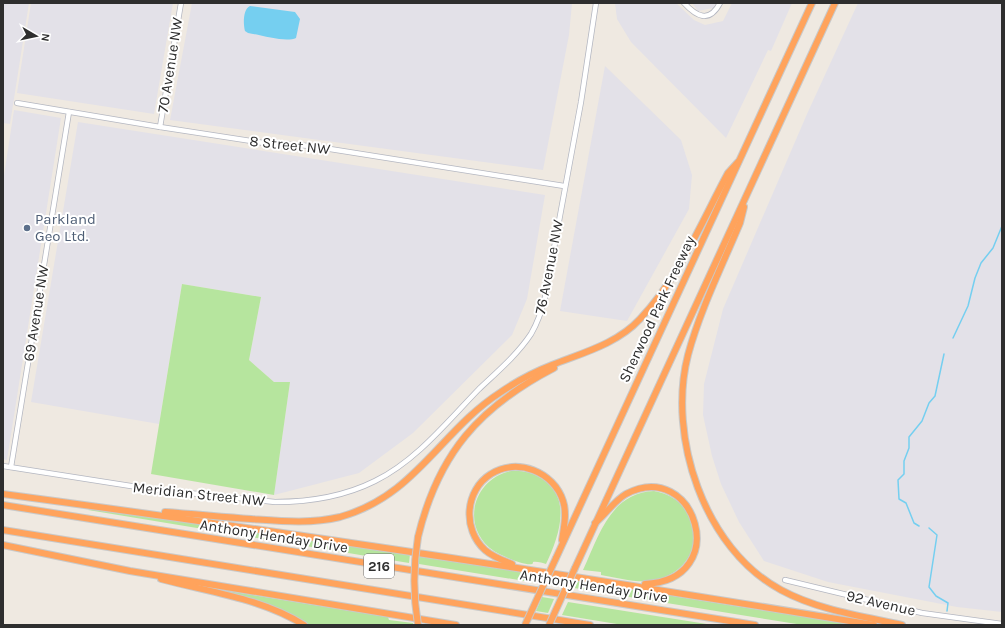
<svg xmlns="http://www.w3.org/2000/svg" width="1005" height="628" font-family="Karla,sans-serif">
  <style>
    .industrial { fill: #e3e1e8 }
    .green { fill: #b6e59e }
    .water { fill: #75cff0 }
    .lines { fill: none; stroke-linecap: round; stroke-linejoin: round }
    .stream { stroke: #75cff0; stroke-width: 1.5 }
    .minor-casing { stroke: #b4b7c1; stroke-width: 6 }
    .highway-casing { stroke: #c9c9c9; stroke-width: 8 }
    .minor { stroke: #fff; stroke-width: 4.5 }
    .highway { stroke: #ffa35c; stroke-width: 6 }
    .highway-bridge-casing { stroke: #c9c9c9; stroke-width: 8; stroke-linecap: butt }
    .highway-bridge { stroke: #ffa35c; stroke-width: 6 }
    .service-dot { fill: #5c6f8a; stroke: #fff; stroke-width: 1.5 }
    .labels { text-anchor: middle; stroke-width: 4; stroke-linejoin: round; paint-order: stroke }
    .shield { fill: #fff; stroke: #6d6d6d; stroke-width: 1 }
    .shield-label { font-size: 14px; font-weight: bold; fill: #2e2e2e }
    .street-label { font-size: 15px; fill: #2e2e2e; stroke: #fff }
    .service-label { font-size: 15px; fill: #4e5e75; stroke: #fff; text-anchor: start }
  </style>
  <rect width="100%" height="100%" fill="#efe9e1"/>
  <!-- industrial -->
  <g class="industrial">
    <path d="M3 3H29L10 124 3 123Z"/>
    <path d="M31 3H173L154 114 17 93Z"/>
    <path d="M192 3H572L569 35 543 170 170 120Z"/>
    <path d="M615 3H676L694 20 705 25 723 21 732 3H792L771 51 768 50 726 138 631 42 617 19Z"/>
    <path d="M692 3H716L713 8 698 11Z"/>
    <path d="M858 3H1002V612L957 607 828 582 764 561 739 522 721 484 712 456 703 415 704 384 723 309 807 114Z"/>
    <path d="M605 66 681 140 692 175 689 209 627 321 560 311Z"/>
    <path d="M14 110 61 118 7 460 3 459V182Z"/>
    <path d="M78 122 545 195 527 299 512 335 413 433 359 473 274 495 290 382H274L249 360 261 297 182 284 159 424 31 402Z"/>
  </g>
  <!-- green -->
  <g class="green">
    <path d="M182 284 261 297 249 360 274 382H290L274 495 151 474Z"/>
    <path d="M511 471C521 470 531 472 541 478 573 497 559 537 546 564 543 563 536 561 533 562 533 562 533 564 532 564 525 566 500 555 494 551 460 528 472 479 511 471Z"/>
    <path d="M654 491C707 501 708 566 657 580 639 584 619 578 601 575V572L583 570C599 536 610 493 654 491Z"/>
    <path d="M91 509 410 554 409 563 88 510Z"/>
    <path d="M419 555 541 574 537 583 419 564Z"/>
    <path d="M578 581 856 625H803L574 588Z"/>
    <path d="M210 588 388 617 389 620 413 623V625H308Z"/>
    <path d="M542 597 554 599 548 613 536 611Z"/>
    <path d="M568 602 713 625H623L562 615Z"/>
  </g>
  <!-- water -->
  <path class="water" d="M250 6 295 12 300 19 296 38C286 43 261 35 248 33L245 31C243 24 243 9 250 6Z"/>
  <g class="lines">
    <!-- stream -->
    <g class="stream">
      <path d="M953 338 968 306 975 278 981 263 993 248 1002 226"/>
      <path d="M919 526 914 523 906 503 899 499 898 480 904 474V461L909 448V437L922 421 929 403 935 396 944 354"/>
      <path d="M929 528 937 535 929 587 936 596 948 603 947 611"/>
    </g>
    <!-- minor casing -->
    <g class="minor-casing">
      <g id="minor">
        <path d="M684 3C696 16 709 24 720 3"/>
        <path d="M17 103 160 127 264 143 311 146 564 186"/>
        <path d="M160 127 181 3"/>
        <path d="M3 466 150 489 275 502C310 502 343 497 375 481 416 461 447 422 479 389 497 372 517 355 531 334 538 322 542 310 545 297L581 102 596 3"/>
        <path d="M11 467 69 112"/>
        <path d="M785 580 922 613 1002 624"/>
      </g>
    </g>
    <!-- highway casing -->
    <g class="highway-casing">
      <g id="highway">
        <path d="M744 207 740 223C722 266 700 310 688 355 667 436 704 549 781 590 818 610 861 616 902 625"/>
        <path d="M3 494C294 533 584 577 874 625"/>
        <path d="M3 505 755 625"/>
        <path d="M165 512C194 514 222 517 251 519 280 521 311 524 340 517 416 496 440 431 501 392 517 381 534 372 552 365 582 353 617 344 640 319 679 278 701 223 728 173L738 162"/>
        <path d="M595 523C606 514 614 501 626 494 695 457 734 580 645 584"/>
        <path d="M3 530 590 625"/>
        <path d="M418 537C438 454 479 407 554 368"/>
        <path d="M3 545 130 571 456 625"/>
        <path d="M556 558 812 3"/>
        <path d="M512 564C502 560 493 557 485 550 462 529 465 490 491 474 517 457 554 472 563 501 567 513 564 527 562 540"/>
        <path d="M575 568 835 3"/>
        <path d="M161 579C209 592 261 598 304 625"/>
      </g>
    </g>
    <!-- minor -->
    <use href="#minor" class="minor"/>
    <!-- highway -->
    <use href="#highway" class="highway"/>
    <!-- highway-bridge casing -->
    <g class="highway-bridge-casing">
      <g id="highway-bridge">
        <path d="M418 537C413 567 413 595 418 625"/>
        <path d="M525 625 556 558"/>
        <path d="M549 625 575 568"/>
      </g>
    </g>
    <!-- highway-bridge -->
    <use href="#highway-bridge" class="highway-bridge"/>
  </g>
  <!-- markers -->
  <circle class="service-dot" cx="27" cy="228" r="4"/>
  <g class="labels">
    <!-- shield labels -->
    <rect class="shield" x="364" y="554" width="30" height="24" rx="3"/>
    <g class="shield-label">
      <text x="379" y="571">216</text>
    </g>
    <!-- street labels -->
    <g class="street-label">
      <text transform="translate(170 65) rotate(-81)" y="5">70 Avenue NW</text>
      <text transform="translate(290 145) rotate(6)" y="5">8 Street NW</text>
      <text transform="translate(549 267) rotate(-79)" y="5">76 Avenue NW</text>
      <text transform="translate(657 309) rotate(-65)" y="5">Sherwood Park Freeway</text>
      <text transform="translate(36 313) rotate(-81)" y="5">69 Avenue NW</text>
      <text transform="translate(199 494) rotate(6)" y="5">Meridian Street NW</text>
      <text transform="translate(274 536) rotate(9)" y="5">Anthony Henday Drive</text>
      <text transform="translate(594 586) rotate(9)" y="5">Anthony Henday Drive</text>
      <text transform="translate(881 603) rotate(13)" y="5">92 Avenue</text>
    </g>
    <!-- service labels -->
    <g class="service-label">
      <text x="35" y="224">Parkland<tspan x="35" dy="17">Geo Ltd.</tspan></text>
    </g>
  </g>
  <!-- border -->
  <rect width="1005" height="628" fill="none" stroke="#2e2e2e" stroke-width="8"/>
  <!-- north arrow -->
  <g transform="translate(36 36) rotate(99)" stroke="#ffffff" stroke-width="3" paint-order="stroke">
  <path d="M0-3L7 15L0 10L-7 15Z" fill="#2e2e2e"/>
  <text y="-6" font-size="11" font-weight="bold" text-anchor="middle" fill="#2e2e2e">N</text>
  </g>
</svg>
